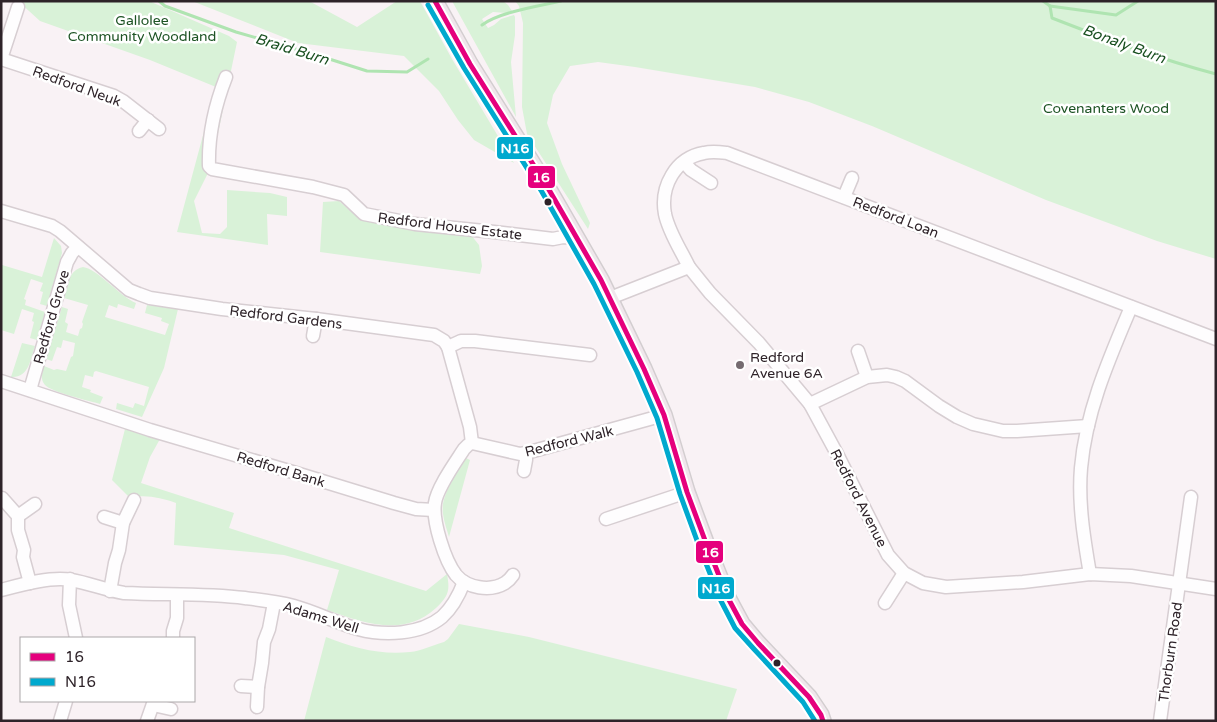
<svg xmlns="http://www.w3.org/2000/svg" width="1217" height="722" font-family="'Varela Round',sans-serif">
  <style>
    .green { fill: #d9f2d8 }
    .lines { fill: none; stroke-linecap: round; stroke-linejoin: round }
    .stream { stroke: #afe4b1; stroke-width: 3 }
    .minor-casing { stroke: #d7ced2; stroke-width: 15 }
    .major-casing { stroke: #d3ced0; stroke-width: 18 }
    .minor { stroke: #fefdfe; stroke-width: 12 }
    .major { stroke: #f0e7ec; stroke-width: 15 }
    .bus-1-casing { stroke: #fff; stroke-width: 9 }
    .bus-2-casing { stroke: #fff; stroke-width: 9 }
    .bus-1 { stroke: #e5007d; stroke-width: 5 }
    .bus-2 { stroke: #00a9ce; stroke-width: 5 }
    .bus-dot { fill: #2e2329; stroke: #fff; stroke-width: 2 }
    .poi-dot { fill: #756b70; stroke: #fff; stroke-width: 2 }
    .labels { text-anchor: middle; stroke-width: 5; stroke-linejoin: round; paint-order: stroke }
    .park-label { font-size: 14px; fill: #1d5324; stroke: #fff }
    .street-label { font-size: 14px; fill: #2e2329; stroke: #fff }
    .poi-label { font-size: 14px; fill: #2e2329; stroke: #fff; text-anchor: start }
    .water-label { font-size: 15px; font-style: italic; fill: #1a5021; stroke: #fff }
    .line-badge { stroke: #fff; stroke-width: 2 }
    .badge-label { font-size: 14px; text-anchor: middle; font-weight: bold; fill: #fff }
  </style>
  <rect width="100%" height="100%" fill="#f9f2f5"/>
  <!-- green -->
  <g class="green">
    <path d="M18 1H149L229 36 237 42 211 167 194 201 202 233 220 234 227 227V190L270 193 287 197V216L267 214 268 245 177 232 216 87 150 60 40 21Z"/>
    <path d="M192 1H309L357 27 397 1H420L452 59 514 163 474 140 458 120 439 91 404 56 298 43Z"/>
    <path d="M452 1H503L508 5 512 11 506 13 493 12 482 19 488 28 494 25 501 19 514 15 515 17V35L511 62 516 117Z"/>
    <path d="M515 1H1216V259L1157 241 1046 200 872 126 809 102 755 87 635 67 598 62 570 66 553 95 547 123 562 164 590 223 588 229 527 134 522 107 523 23 519 6Z"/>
    <path d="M339 201 356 216 471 235 479 245 482 266 480 274 320 252 323 202Z"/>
    <path d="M54 238 61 246 62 253 47 306 40 304 43 292 40 291 43 283 31 279 24 299 26 300 25 305 45 312 37 340 30 338 34 322 32 321 34 313 22 309 14 334 1 330 2 265 42 277Z"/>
    <path d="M83 267C98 269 119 296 136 303L134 309 118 304 117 308 109 305 105 317 165 335 169 324 161 321 162 318 145 313 147 305 178 309 164 368 142 417 116 409 117 403 133 408 135 403 144 406 149 387 96 371 94 372 93 377 85 375 82 387 91 390 90 392 103 397 100 404C90 401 51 392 45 385 40 379 42 373 44 366L54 370 57 369 66 371 71 357 73 356 75 343 63 340 61 348 57 347 52 361 46 359 62 307 68 309 65 322 68 324 66 332 78 336 80 329 82 328 83 324 82 322 88 305 64 298C68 286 68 270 83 267Z"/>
    <path d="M22 343 35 346C30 360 29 378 11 377Z"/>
    <path d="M125 429 160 439 150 457 141 483 234 513 229 528 426 591 447 574C450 590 449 596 436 608 403 638 364 623 327 610L339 570 284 555 174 545 176 503C161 498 145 494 130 498L112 480Z"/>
    <path d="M466 458 470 460 449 537C447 530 444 522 443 514 440 495 457 474 466 458Z"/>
    <path d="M459 624 529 637 737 689 726 721H304L326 637C353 648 380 655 410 652 421 651 433 645 444 642L448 639Z"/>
  </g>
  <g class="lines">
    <!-- stream -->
    <g class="stream">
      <path d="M159 1 165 6 236 32 323 57 367 71 407 72 428 59"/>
      <path d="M1043 1 1050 6 1052 18C1106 39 1159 59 1216 74"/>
      <path d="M1050 6 1116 15 1138 1"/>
      <path d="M482 25C499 12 539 6 561 1"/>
    </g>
    <!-- minor casing -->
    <g class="minor-casing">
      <g id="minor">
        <path d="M1 59 114 96 123 101 159 129"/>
        <path d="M1 59 18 7"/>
        <path d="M226 77C215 105 208 135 209 166L212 169 313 187 344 195 364 214 415 224 494 232 553 239 563 237 576 238"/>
        <path d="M139 131 148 120"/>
        <path d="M684 162 691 170 711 183"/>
        <path d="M844 197 852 178"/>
        <path d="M1 211 52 226 60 231 129 290 139 294 150 298 222 309 316 319 434 335 444 341 448 347 461 341H475L590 355"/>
        <path d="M689 267C681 250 669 233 665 214 660 187 675 158 704 153 712 151 719 152 727 153L1216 339"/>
        <path d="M610 298 689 267 710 293 759 343 810 404 836 452 888 555 904 573 923 583 946 587 1023 582 1090 574 1131 576 1216 589"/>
        <path d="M313 336 316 319"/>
        <path d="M448 347 470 427 472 443"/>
        <path d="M858 351 867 377"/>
        <path d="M1 381 150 430 296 473 394 503 416 509 434 510"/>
        <path d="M30 390 67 262 72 253 78 247"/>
        <path d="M810 404 867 377 887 375 896 377 905 381 939 406 957 417 973 424 1003 431H1017L1088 426"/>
        <path d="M524 471 526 460V453"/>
        <path d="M2 498 18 516V530L24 550 23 557 30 583"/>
        <path d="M18 516 35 504"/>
        <path d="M104 517 123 523"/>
        <path d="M606 519 687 492"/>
        <path d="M1090 574C1084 539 1078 503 1081 468 1086 411 1109 359 1131 307"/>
        <path d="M513 575C511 578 508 581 505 583 490 592 467 588 456 575 445 561 432 521 435 503 437 488 455 463 464 449L468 445 472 443 520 454 526 453 664 415"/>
        <path d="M70 579 69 605 76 638"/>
        <path d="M1 590C20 585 52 576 71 580 89 583 105 590 124 593 164 595 205 593 245 598 261 600 278 602 294 606 316 612 336 623 358 629 384 636 420 635 442 617 452 608 459 595 464 582"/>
        <path d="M110 591 115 563 119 550 123 523 134 500"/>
        <path d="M885 603 904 573"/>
        <path d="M173 638V631L177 618V595"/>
        <path d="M241 686 258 687"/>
        <path d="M153 705 171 709"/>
        <path d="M257 707 258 687 262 663 264 642 269 629 274 603"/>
        <path d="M60 721 66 701"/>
        <path d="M147 721 154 701"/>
        <path d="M1160 721 1191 497"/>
      </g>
    </g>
    <!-- major casing -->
    <g class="major-casing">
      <path id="major" d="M435 1 470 64 548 188 601 280 644 369 664 415 687 492 706 543 728 598 742 624 758 643 809 697 821 715 823 721"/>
    </g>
    <!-- minor -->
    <use href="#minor" class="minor"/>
    <!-- major -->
    <use href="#major" class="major"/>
    <!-- bus-1 casing -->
    <g class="bus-1-casing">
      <path id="bus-1" d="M435 1 470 64 548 188 601 280 644 369 664 415 687 492 706 543 728 598 742 624 758 643 809 697 821 715 823 721"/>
    </g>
    <!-- bus-2 casing -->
    <g class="bus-2-casing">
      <path id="bus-2" d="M428 5 464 68 542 192 594 284 637 372 657 418 680 494 699 546 721 601 735 628 753 648 803 702 815 721"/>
    </g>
    <!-- bus-1 -->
    <use href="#bus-1" class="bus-1"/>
    <!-- bus-2 -->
    <use href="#bus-2" class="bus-2"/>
  </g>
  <!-- markers -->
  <g class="bus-dot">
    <circle cx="548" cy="202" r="4.5"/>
    <circle cx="777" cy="663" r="4.5"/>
  </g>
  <circle class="poi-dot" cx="740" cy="365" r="5"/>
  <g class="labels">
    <!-- park labels -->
    <g class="park-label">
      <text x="142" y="25">Gallolee<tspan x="142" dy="16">Community Woodland</tspan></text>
      <text x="1106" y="113">Covenanters Wood</text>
    </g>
    <!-- street labels -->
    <g class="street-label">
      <text transform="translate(77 86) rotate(20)" y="5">Redford Neuk</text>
      <text transform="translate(896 217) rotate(21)" y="5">Redford Loan</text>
      <text transform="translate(450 226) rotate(7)" y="5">Redford House Estate</text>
      <text transform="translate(51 317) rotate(-74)" y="5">Redford Grove</text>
      <text transform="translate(286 317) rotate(7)" y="5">Redford Gardens</text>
      <text transform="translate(569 441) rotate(-14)" y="5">Redford Walk</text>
      <text transform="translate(281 469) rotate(17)" y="5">Redford Bank</text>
      <text transform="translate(859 498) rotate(63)" y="5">Redford Avenue</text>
      <text transform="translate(321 617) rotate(17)" y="5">Adams Well</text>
      <text transform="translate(1170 652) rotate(-82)" y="5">Thorburn Road</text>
    </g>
    <!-- poi labels -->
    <g class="poi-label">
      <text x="750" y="362">Redford<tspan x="750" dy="16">Avenue 6A</tspan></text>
    </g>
    <!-- water labels -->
    <g class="water-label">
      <text transform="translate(1124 44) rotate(20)" y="5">Bonaly Burn</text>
      <text transform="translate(292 49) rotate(17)" y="5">Braid Burn</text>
    </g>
  </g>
  <g class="line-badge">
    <rect x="496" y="136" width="38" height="24" rx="5" fill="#00a9ce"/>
    <rect x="527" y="165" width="29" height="24" rx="5" fill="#e5007d"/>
    <rect x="695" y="540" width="29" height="24" rx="5" fill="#e5007d"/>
    <rect x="697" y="576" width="38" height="24" rx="5" fill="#00a9ce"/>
  </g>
  <g class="badge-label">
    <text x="515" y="153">N16</text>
    <text x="541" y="182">16</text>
    <text x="710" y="557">16</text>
    <text x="716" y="593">N16</text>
  </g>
  <!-- border -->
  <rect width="1217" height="722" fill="none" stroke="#2e2329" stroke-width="5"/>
  <!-- legend -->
  <rect x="20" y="637" width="175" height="65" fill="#ffffff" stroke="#aba7a9"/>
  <rect x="30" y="653" width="25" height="8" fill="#e5007d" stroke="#aba7a9"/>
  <text x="65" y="662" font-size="15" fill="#2e2329">16</text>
  <rect x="30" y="678" width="25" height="8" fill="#00a9ce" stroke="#aba7a9"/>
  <text x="65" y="687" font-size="15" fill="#2e2329">N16</text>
</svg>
